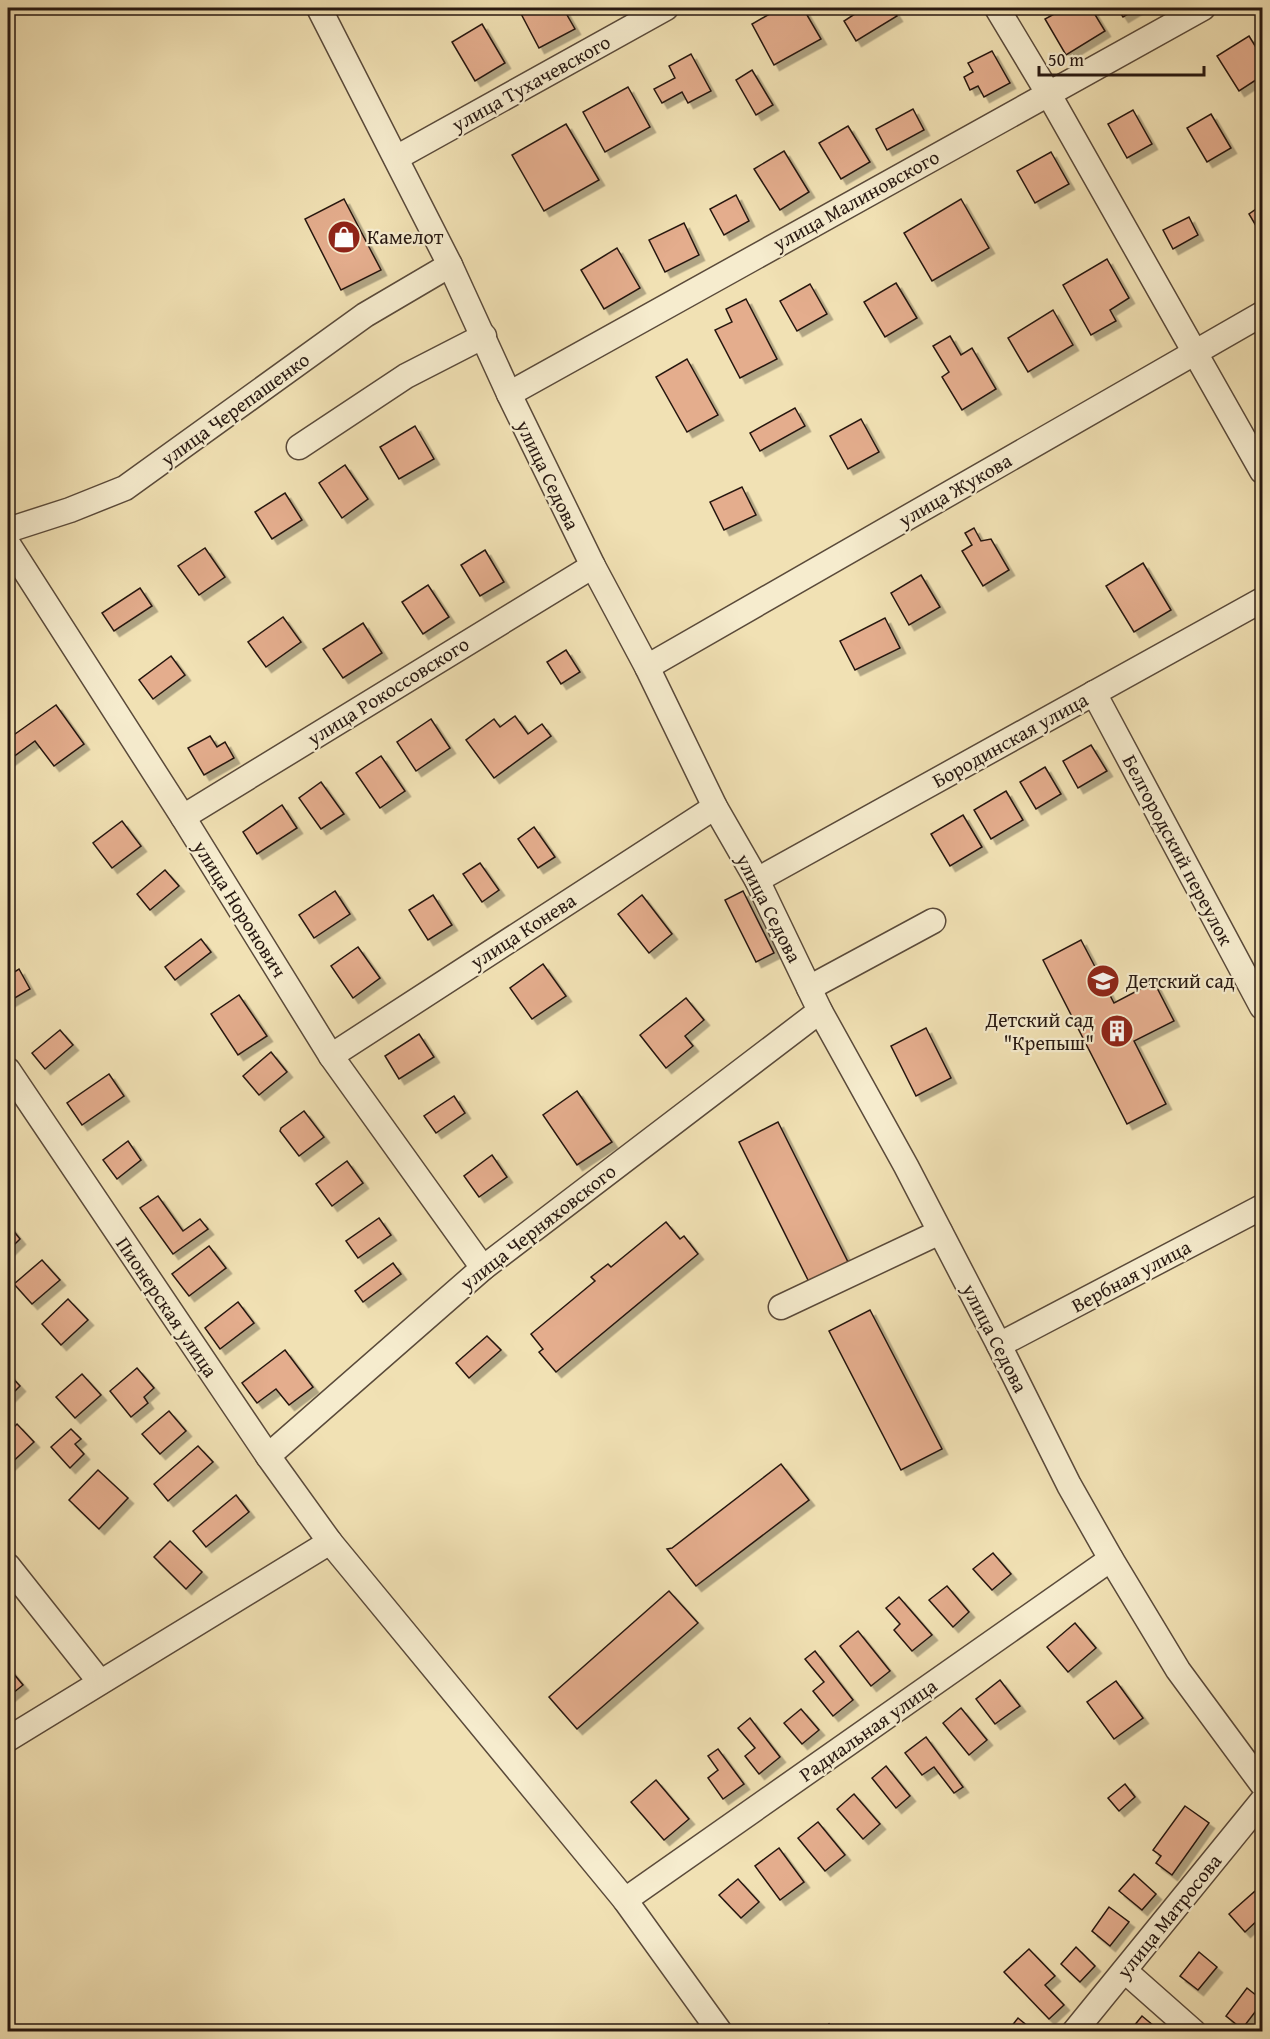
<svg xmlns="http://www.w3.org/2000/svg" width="1270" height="2039" font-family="'Gentium Book Plus',serif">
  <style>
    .building { fill: #e4ad8d; stroke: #271811; stroke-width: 1.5; filter: url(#shadow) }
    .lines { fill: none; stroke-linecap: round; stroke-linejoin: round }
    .minor-casing { stroke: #5a4a3a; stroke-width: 27 }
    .minor { stroke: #f6ecce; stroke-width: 24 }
    .labels { text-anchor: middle; stroke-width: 4.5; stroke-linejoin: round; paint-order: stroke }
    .street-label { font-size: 20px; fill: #271811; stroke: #f6ecce }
    .poi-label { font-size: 20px; fill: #271811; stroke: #f6ecce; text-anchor: start }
  </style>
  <defs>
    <filter id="shadow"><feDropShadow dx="5.5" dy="5.5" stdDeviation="0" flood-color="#0004"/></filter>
  </defs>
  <rect width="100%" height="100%" fill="#f1e1b4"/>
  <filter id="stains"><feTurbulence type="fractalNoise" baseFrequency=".00333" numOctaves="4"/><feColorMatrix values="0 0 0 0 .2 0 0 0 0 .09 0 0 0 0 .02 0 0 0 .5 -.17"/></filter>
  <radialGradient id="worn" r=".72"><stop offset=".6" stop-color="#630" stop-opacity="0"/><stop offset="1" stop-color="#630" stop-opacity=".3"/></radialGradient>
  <!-- building -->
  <g class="building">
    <path d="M518 8H563L575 29 539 48Z"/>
    <path d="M780 8H803L821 39 774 65 752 24Z"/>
    <path d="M864 8H892L897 16 856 41 844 21Z"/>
    <path d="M1065 8H1091L1105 31 1066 55 1045 19Z"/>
    <path d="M1117 8H1138L1123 17Z"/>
    <path d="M482 24 505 63 475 81 452 42Z"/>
    <path d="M1249 36 1262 57V76L1239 91 1217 56Z"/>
    <path d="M992 51 1010 83 984 97 978 86 970 90 964 77 973 72 968 63Z"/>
    <path d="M691 54 711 91 688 103 682 92 662 103 654 89 675 78 669 66Z"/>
    <path d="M752 70 773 105 756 115 736 80Z"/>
    <path d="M628 87 650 127 605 152 583 112Z"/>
    <path d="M913 109 924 130 887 150 876 129Z"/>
    <path d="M1133 110 1152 144 1127 158 1108 124Z"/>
    <path d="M1211 114 1231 148 1207 162 1187 128Z"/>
    <path d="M566 124 599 180 544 211 512 155Z"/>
    <path d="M848 126 870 162 841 179 819 143Z"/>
    <path d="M784 151 809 192 780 210 754 169Z"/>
    <path d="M1051 152 1069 184 1035 203 1017 171Z"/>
    <path d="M736 195 749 221 724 235 710 209Z"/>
    <path d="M344 199 381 270 341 290 305 219Z"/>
    <path d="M961 199 989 248 932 281 904 233Z"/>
    <path d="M1262 205V236L1249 214Z"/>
    <path d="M1189 217 1198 235 1173 249 1163 230Z"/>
    <path d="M684 223 699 255 665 272 649 240Z"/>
    <path d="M617 248 640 288 604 309 581 270Z"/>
    <path d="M1107 259 1129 298 1110 310 1116 321 1091 335 1063 285Z"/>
    <path d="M896 283 917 318 885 337 864 302Z"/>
    <path d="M810 284 827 314 797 331 780 301Z"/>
    <path d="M746 299 777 359 740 378 715 330 732 322 726 309Z"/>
    <path d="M1053 310 1073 345 1028 372 1008 338Z"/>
    <path d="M950 336 961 355 972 348 996 389 962 410 942 377 949 372 933 346Z"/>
    <path d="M687 359 718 415 687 432 656 377Z"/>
    <path d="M795 408 805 426 760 451 750 433Z"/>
    <path d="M861 419 879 452 848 469 830 436Z"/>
    <path d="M415 426 434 459 399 479 380 447Z"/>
    <path d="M345 465 368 499 342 518 319 483Z"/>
    <path d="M742 487 756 515 724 530 710 502Z"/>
    <path d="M285 493 302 520 272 539 255 512Z"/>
    <path d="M974 528 981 541 991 539 1009 570 983 586 962 551 972 545 965 533Z"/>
    <path d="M205 548 225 577 199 595 178 566Z"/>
    <path d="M485 550 504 582 480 596 461 565Z"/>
    <path d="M1143 563 1171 610 1134 632 1106 586Z"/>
    <path d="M921 575 940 607 909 625 891 593Z"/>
    <path d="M428 585 449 617 423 634 402 602Z"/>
    <path d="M140 588 152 606 114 631 102 613Z"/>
    <path d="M283 617 301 642 266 667 248 642Z"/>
    <path d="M885 618 900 648 855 670 840 641Z"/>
    <path d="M363 623 382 653 343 678 323 649Z"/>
    <path d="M566 650 580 672 561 684 547 662Z"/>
    <path d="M171 656 185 675 153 699 139 680Z"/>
    <path d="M56 705 84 744 54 766 35 741 9 760 8 739Z"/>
    <path d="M515 716 528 734 542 724 551 736 494 778 466 740 494 719 500 727Z"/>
    <path d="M431 719 450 748 416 771 397 742Z"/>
    <path d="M210 736 217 747 225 742 234 758 204 775 188 748Z"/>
    <path d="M1091 745 1107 771 1078 788 1063 761Z"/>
    <path d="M381 756 405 791 380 808 356 773Z"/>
    <path d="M1045 767 1061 794 1036 809 1020 782Z"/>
    <path d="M321 782 344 814 321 829 299 798Z"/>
    <path d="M1006 791 1023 820 991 839 974 810Z"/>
    <path d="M282 805 297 828 257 854 243 832Z"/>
    <path d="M963 815 982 847 950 866 931 834Z"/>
    <path d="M122 821 141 846 112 868 93 843Z"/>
    <path d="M534 827 555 857 538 868 518 839Z"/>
    <path d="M480 863 499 890 482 902 463 874Z"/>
    <path d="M165 870 179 886 150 910 137 894Z"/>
    <path d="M335 891 350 914 314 938 299 915Z"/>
    <path d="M743 891 774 953 756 962 725 900Z"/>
    <path d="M433 895 452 925 428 940 409 910Z"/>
    <path d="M642 895 672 934 649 953 618 914Z"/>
    <path d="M201 939 211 952 175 980 165 967Z"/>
    <path d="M1081 940 1114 1003 1154 982 1174 1021 1134 1041 1166 1104 1127 1124 1043 960Z"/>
    <path d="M358 947 380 978 353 998 331 966Z"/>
    <path d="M543 964 566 996 532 1019 510 988Z"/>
    <path d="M19 969 30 989 8 1002V976Z"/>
    <path d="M239 995 267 1036 238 1055 211 1014Z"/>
    <path d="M686 998 704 1020 685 1036 693 1046 666 1068 640 1035Z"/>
    <path d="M926 1028 951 1078 916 1096 891 1046Z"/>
    <path d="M60 1030 73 1045 45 1069 32 1053Z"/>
    <path d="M419 1034 434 1057 399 1079 385 1056Z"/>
    <path d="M271 1052 287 1072 259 1095 243 1076Z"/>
    <path d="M109 1074 124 1096 82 1125 67 1103Z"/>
    <path d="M577 1091 612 1142 577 1165 543 1115Z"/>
    <path d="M454 1096 465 1113 436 1133 424 1116Z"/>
    <path d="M304 1111 324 1137 299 1156 280 1131 281 1128Z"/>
    <path d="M778 1122 849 1264 810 1284 739 1142Z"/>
    <path d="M128 1141 141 1160 117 1179 103 1160Z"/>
    <path d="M492 1155 507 1177 479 1197 464 1176Z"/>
    <path d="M347 1161 363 1183 332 1206 316 1184Z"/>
    <path d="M158 1196 183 1231 200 1219 208 1229 173 1254 140 1208Z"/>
    <path d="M379 1218 391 1235 358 1258 346 1241Z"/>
    <path d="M666 1222 680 1239 684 1236 698 1254 556 1372 539 1352 543 1349 531 1334 595 1281 591 1277 608 1264 611 1267Z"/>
    <path d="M8 1224 20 1239 8 1251Z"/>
    <path d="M209 1246 226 1268 189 1296 172 1274Z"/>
    <path d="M42 1260 60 1280 32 1304 14 1284Z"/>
    <path d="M393 1263 401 1274 363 1302 355 1291Z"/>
    <path d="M68 1299 88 1320 61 1345 42 1324Z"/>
    <path d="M238 1302 254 1323 220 1349 205 1328Z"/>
    <path d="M870 1310 942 1449 901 1470 829 1331Z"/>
    <path d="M487 1336 501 1350 469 1378 456 1363Z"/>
    <path d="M285 1350 313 1387 289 1405 276 1389 257 1403 242 1383Z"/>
    <path d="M137 1368 154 1388 144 1397 148 1403 131 1417 110 1391Z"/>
    <path d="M8 1373 20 1386 8 1398Z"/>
    <path d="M82 1374 101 1395 75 1418 56 1397Z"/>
    <path d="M169 1411 186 1431 160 1454 142 1434Z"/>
    <path d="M17 1424 34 1442 8 1466V1433Z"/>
    <path d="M71 1429 81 1439 75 1444 84 1454 70 1468 51 1447Z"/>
    <path d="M198 1446 213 1462 168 1501 154 1484Z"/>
    <path d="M781 1464 809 1500 696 1586 667 1549 672 1548Z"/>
    <path d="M98 1470 128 1498 99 1529 69 1500Z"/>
    <path d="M236 1495 249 1512 206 1547 193 1531Z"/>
    <path d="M170 1541 202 1572 186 1589 154 1557Z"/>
    <path d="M993 1553 1011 1574 992 1590 973 1569Z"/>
    <path d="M947 1586 969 1612 953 1627 929 1600Z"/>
    <path d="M669 1591 698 1623 577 1729 549 1697Z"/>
    <path d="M899 1597 932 1635 912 1651 894 1630 900 1624 886 1608Z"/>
    <path d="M1075 1623 1096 1648 1068 1672 1047 1647Z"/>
    <path d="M858 1631 890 1671 871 1686 840 1646Z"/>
    <path d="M815 1651 853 1700 833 1716 813 1691 824 1682 805 1659Z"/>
    <path d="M8 1667 23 1685 8 1697Z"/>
    <path d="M1000 1680 1020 1706 995 1724 976 1699Z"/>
    <path d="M1116 1681 1143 1718 1114 1739 1087 1702Z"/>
    <path d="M961 1708 987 1740 969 1755 943 1723Z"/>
    <path d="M801 1709 819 1730 802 1744 784 1723Z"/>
    <path d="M750 1718 780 1757 759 1774 745 1756 755 1748 738 1728Z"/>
    <path d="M926 1737 963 1787 954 1793 934 1767 922 1775 905 1753Z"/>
    <path d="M718 1749 744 1784 723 1799 708 1778 718 1770 708 1756Z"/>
    <path d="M886 1766 910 1796 896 1808 872 1778Z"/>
    <path d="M656 1780 689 1819 664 1840 631 1802Z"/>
    <path d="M1125 1784 1135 1797 1119 1811 1108 1798Z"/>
    <path d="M854 1794 880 1824 863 1839 837 1809Z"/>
    <path d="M1185 1806 1209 1823 1172 1875 1156 1863 1161 1856 1153 1850Z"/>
    <path d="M818 1822 845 1855 825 1871 798 1838Z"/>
    <path d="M779 1848 804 1882 780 1900 755 1866Z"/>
    <path d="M1134 1874 1156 1894 1142 1910 1119 1891Z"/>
    <path d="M738 1879 759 1902 741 1918 719 1895Z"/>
    <path d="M1262 1885V1916L1245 1932 1229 1914Z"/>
    <path d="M1109 1907 1129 1922 1110 1946 1092 1931Z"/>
    <path d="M1076 1947 1095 1966 1080 1982 1061 1964Z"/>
    <path d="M1029 1949 1055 1976 1045 1985 1064 2005 1049 2019 1004 1972Z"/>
    <path d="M1199 1952 1217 1967 1198 1990 1180 1976Z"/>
    <path d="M1247 1988 1262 2000V2003L1242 2029 1226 2016Z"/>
    <path d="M1142 2016 1160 2031 1159 2032H1129Z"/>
    <path d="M1018 2018 1035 2032H1007Z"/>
    <path d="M829 2024 835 2032H821Z"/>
  </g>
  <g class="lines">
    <!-- minor casing -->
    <g class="minor-casing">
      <g id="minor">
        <path d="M319 8 450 265 509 394 593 566 647 667 715 807 757 880 820 1011 906 1166 999 1345 1069 1485 1111 1559 1178 1670 1262 1784"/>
        <path d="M997 8 1048 93 1262 471"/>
        <path d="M396 158 666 8"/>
        <path d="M509 394 1203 8"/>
        <path d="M299 447 406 376 484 336"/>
        <path d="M8 530 70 510 125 488 365 315 450 265"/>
        <path d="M8 544 183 817 331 1056 483 1268"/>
        <path d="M647 667 1262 314"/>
        <path d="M1094 693 1262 1007"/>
        <path d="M183 817 593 566"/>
        <path d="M757 880 1262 600"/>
        <path d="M809 988 933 921"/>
        <path d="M331 1056 715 807"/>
        <path d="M8 1070 268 1456 330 1542 625 1900 720 2032"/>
        <path d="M781 1307 940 1232"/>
        <path d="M999 1345 1262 1207"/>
        <path d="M268 1456 483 1268 820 1011"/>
        <path d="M8 1566 100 1682"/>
        <path d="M8 1739 330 1542"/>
        <path d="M625 1900 1111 1559"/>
        <path d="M1125 1971 1194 2032"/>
        <path d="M1074 2032 1262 1801"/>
      </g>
    </g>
    <!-- minor -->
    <use href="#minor" class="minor"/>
  </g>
  <!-- icons -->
  <defs>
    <g id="shop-disc" transform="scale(1.725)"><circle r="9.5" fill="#8f2418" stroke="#f6ecce"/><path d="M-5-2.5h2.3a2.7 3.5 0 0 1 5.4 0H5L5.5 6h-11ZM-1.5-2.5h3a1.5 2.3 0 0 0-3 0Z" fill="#fff"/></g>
    <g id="school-disc" transform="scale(1.725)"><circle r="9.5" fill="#8f2418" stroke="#f6ecce"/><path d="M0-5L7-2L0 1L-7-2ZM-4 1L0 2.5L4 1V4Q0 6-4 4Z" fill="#fff"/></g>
    <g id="building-disc" transform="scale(1.725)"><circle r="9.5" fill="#8f2418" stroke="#f6ecce"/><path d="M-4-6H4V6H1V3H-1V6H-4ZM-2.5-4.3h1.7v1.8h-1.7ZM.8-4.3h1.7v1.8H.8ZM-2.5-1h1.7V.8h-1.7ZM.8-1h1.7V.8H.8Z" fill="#fff"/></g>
  </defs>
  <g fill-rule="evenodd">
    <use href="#shop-disc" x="344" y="237"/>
    <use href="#school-disc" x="1103" y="981"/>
    <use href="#building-disc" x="1117" y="1031"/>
  </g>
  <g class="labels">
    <!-- street labels -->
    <g class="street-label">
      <text transform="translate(531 83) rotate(-29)" y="7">улица Тухачевского</text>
      <text transform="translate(856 200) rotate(-29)" y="7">улица Малиновского</text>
      <text transform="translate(235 409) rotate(-36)" y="7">улица Черепашенко</text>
      <text transform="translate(548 475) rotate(64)" y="7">улица Седова</text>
      <text transform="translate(955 490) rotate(-30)" y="7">улица Жукова</text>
      <text transform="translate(388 691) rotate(-32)" y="7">улица Рокоссовского</text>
      <text transform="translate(1010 740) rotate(-29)" y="7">Бородинская улица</text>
      <text transform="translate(1178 850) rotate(62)" y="7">Белгородский переулок</text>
      <text transform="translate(769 908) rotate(63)" y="7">улица Седова</text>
      <text transform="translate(240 909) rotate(58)" y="7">улица Норонович</text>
      <text transform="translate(523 931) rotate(-33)" y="7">улица Конева</text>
      <text transform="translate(538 1227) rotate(-38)" y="7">улица Черняховского</text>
      <text transform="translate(1131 1276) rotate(-28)" y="7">Вербная улица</text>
      <text transform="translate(167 1307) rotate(56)" y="7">Пионерская улица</text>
      <text transform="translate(995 1338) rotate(63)" y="7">улица Седова</text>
      <text transform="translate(868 1730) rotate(-35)" y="7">Радиальная улица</text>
      <text transform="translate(1169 1916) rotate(-51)" y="7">улица Матросова</text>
    </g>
    <!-- poi labels -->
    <g class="poi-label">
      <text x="367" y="244">Камелот</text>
      <text x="1126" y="988">Детский сад</text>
      <text x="1094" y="1027" text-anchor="end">Детский сад<tspan x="1094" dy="23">"Крепыш"</tspan></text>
    </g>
  </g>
  <!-- margin -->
  <rect width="1270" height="2039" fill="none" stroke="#f1e1b4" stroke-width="30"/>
  <rect x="9" y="9" width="1252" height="2021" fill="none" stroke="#271811" stroke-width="3"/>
  <rect x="15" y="15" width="1240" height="2009" fill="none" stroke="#271811" stroke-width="1.5"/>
  <!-- scale -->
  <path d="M1039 66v9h165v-9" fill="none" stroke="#271811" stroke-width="3"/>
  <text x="1048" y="66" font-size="18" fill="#271811" stroke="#f6ecce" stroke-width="4.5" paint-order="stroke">50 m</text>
  <rect width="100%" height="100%" filter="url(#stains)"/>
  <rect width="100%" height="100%" fill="url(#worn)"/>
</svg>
